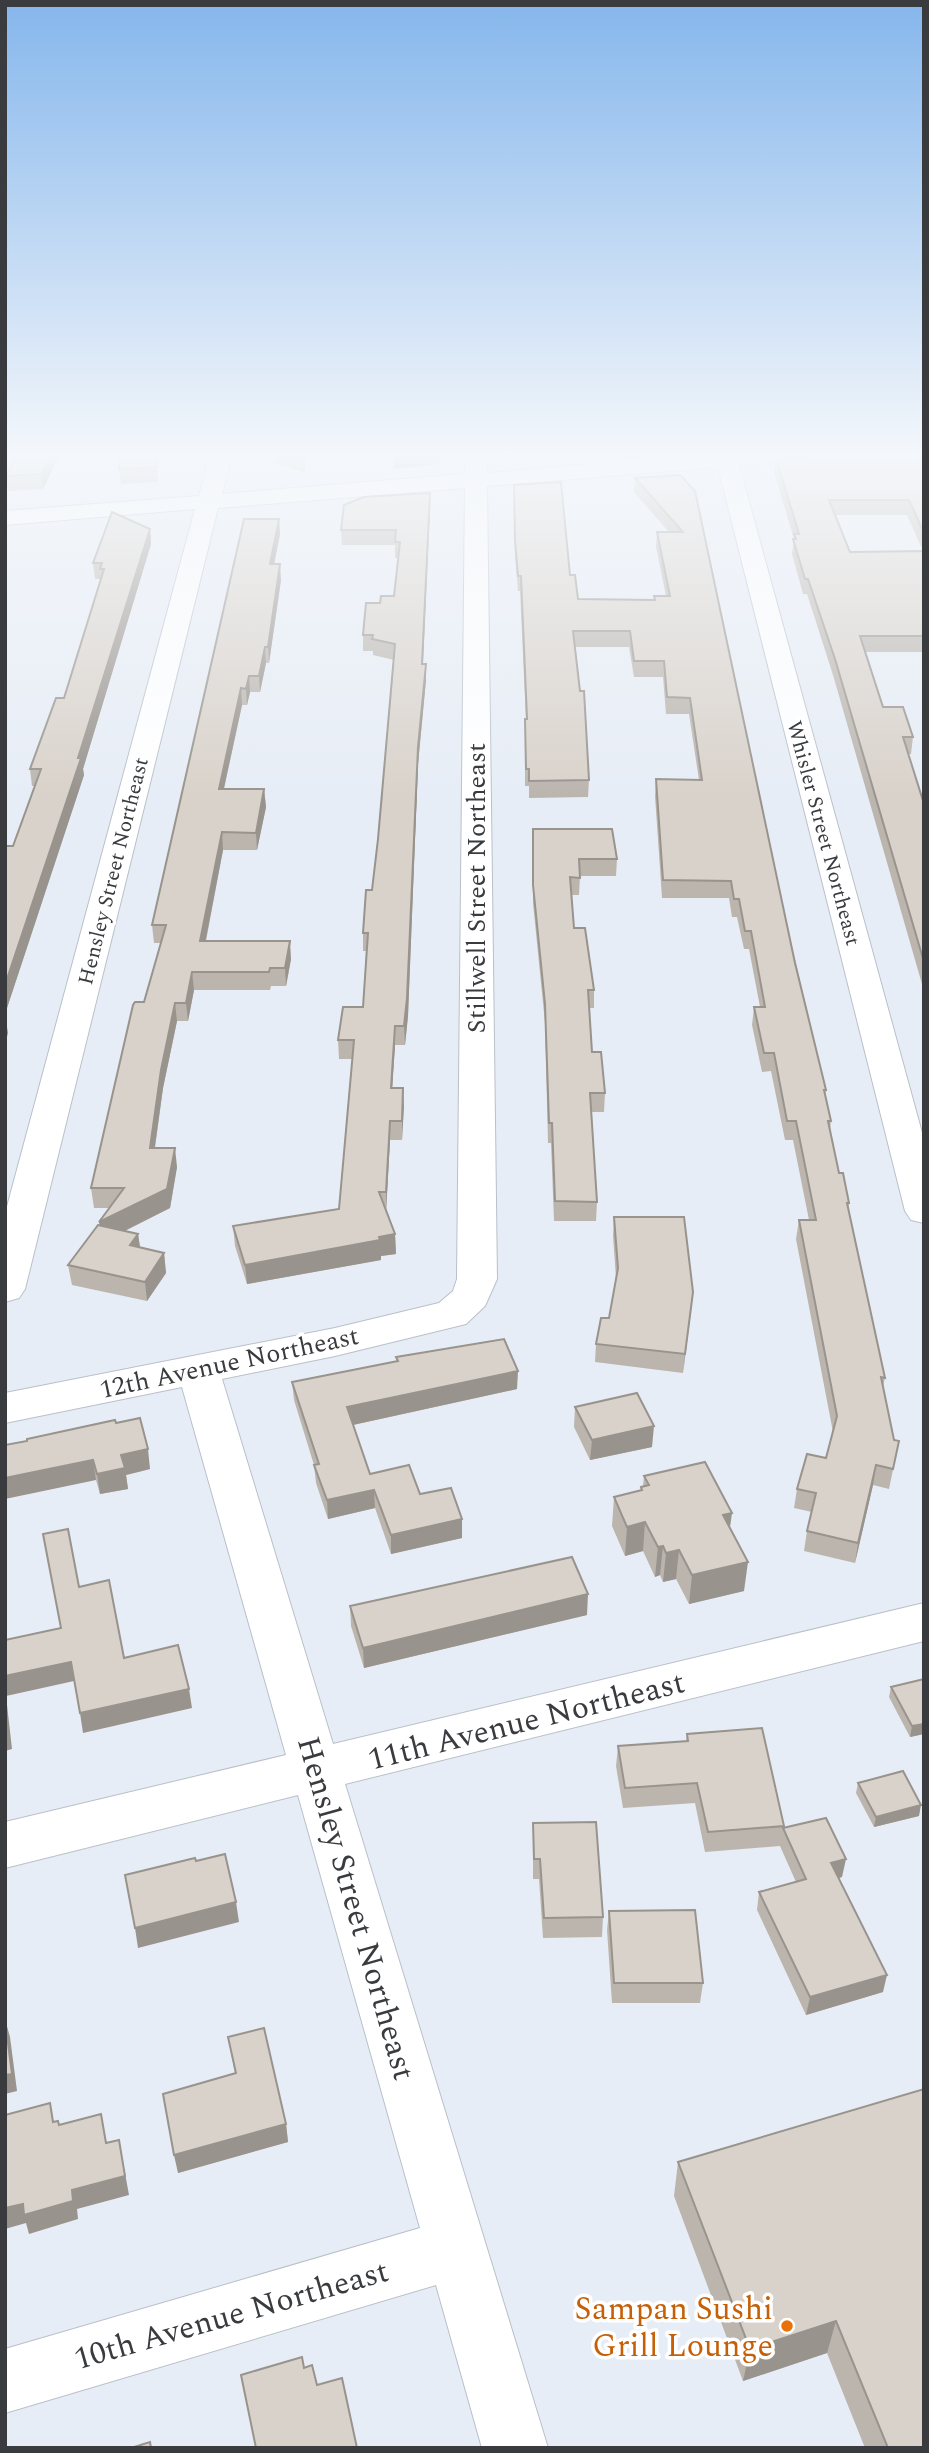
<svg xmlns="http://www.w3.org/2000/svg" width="929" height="2453" font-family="Spectral,serif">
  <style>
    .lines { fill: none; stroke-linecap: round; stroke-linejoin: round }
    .minor-casing { stroke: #bac0c9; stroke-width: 2 }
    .minor { fill: #fff; fill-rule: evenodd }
    .wall { fill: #bbb5ae; fill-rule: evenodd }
    .shaded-wall { fill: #98938d }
    .building { fill: #d9d2ca; stroke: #98938d; stroke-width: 2 }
    .food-dot { fill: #e8710a; stroke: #fff; stroke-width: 2.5 }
    .labels { text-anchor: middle; stroke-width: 7; stroke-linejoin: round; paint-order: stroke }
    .far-street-label { font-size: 21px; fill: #393b3e; stroke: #fff }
    .street-label { font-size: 26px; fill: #393b3e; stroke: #fff }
    .near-street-label { font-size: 32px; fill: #393b3e; stroke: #fff }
    .near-food-label { font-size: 32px; fill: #c56008; stroke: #fff; text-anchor: end }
  </style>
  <rect width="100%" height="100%" fill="#e7edf6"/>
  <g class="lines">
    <!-- minor casing -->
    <g class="minor-casing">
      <path id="minor" d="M210 454H232L222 494 465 474V454H487V473L714 454H811L808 459 800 460 739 465 924 1140V1223L911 1220 905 1211 718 467 487 486 497 1279 485 1306 466 1324 335 1356 222 1379 333 1744 924 1603V1641L345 1784 548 2448H482L436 2285 5 2413V2349L420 2228 298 1795 5 1868V1822L286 1755 182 1387 5 1423V1393L335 1328 439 1303 453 1291 457 1279 465 488 218 508 25 1289 19 1298 5 1302V1214L195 509 5 525V511L199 496Z"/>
    </g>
    <!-- minor -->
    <use href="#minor" class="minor"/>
  </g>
  <!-- wall -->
  <g class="wall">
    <path d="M60 454 43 489 8 491 6 476Z"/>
    <path d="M157 454 158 482 121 484 119 469Z"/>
    <path d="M274 454H306L305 473 275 463Z"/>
    <path d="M517 454H554V459Z"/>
    <path d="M924 454V652H865L883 707 913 737 911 754H908L924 804V991L833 675 807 594H803L792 554 794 539 774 472 776 458ZM835 515H907L923 551 850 552Z"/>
    <path d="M680 475 826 1090 825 1096 831 1121 830 1130 839 1173 849 1203 848 1210 885 1378 883 1387 894 1440 899 1441 889 1489 873 1485 855 1563 804 1551 807 1531 812 1512 794 1508 797 1489 826 1458 833 1432 796 1239 799 1220H809L793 1140H785L771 1071 762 1072 752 1025 754 1007H760L749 949H744L737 917H732L729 898H662L655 796 656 779 699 780 689 714H666L663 677H634L629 647H575L589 780 588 797 529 798V786H525V719H526L520 591H518L515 555 514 485 570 575 578 599 654 600V596H666L656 547 657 532H669L634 492 635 478Z"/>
    <path d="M430 507 423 664H426V680L418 764 408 1016 405 1045H395L392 1088H403L402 1140H390L386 1212 395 1234 396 1254 381 1256V1260L247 1284 235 1246 233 1226 339 1209 353 1059H339L338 1040 363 1007 366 951H363V933L372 890 378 839 394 660 373 655V651H363V635L380 603 394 596 399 558H395V545H342L341 530Z"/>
    <path d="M279 519 280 534 274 564 281 580 269 663H266L260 692H250L247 705H242L224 789H264L266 807 257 850H223L206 941 291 959 286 986H271L270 990H194L188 1021H177L163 1088 155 1148 177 1167 170 1208 125 1231 138 1234 140 1248 164 1253 166 1273 147 1301 72 1285 68 1265 100 1225 110 1208H94L91 1188 161 943H154L152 925Z"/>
    <path d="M150 529 151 544 83 769 84 775 5 1014V846H13L35 786H32L30 769 64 698 101 579H95L93 563Z"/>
    <path d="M533 846 617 859 616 876H580L579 895H572L574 928 594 990V1008H589L592 1052 605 1093 604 1112H591L597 1202 596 1221H554L551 1143H548L545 1023 533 903Z"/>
    <path d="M614 1217 691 1311 683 1373 595 1362 596 1344 609 1318 616 1278 613 1236Z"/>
    <path d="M396 1357 517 1389 353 1425 370 1474 420 1494 462 1519V1538L391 1554 375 1508 328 1519 316 1483 314 1465 294 1400 292 1382 396 1361Z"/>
    <path d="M575 1407 652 1447 590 1460 574 1427Z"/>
    <path d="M116 1423 150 1469 126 1475 128 1489 100 1494 96 1480 27 1441Z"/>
    <path d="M644 1476 730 1528 744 1591 689 1604 676 1579 663 1582 660 1575 655 1577 643 1551 625 1556 612 1526 614 1497 640 1491 641 1487 643 1486Z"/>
    <path d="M350 1606 587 1615 364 1668 351 1626Z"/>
    <path d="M924 1679V1734L910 1737 889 1697 891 1687Z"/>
    <path d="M687 1734 784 1826 783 1828 842 1877 839 1878 883 1992 806 2015 757 1910 759 1892 796 1882 780 1846 705 1852 695 1803 623 1808 616 1766 618 1746 686 1741Z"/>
    <path d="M858 1783 919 1816 874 1827 856 1793Z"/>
    <path d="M533 1823 603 1917 602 1937 543 1938 539 1879H533Z"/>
    <path d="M609 1911 703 1983 700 2003H612L607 1930Z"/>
    <path d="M228 2037 286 2124 288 2142 178 2173 235 2074Z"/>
    <path d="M924 2089V2448H865L827 2353 743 2381 674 2196 678 2162Z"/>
  </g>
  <!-- shaded-wall -->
  <g class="shaded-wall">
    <path d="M51 454H60L43 489 41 474Z"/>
    <path d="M394 454H440V464L394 469Z"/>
    <path d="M626 454H667V455L625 459Z"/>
    <path d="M430 493V507L422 680V664Z"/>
    <path d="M279 519 280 534 271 580 270 564Z"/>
    <path d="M150 529 151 544 83 769 84 775 5 1014V985L78 758Z"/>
    <path d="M280 564 281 580 269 663 268 647Z"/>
    <path d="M265 647 266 663 260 692 259 676Z"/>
    <path d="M426 664V680L418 764 408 1016 405 1045 404 1026 418 747Z"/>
    <path d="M249 676 250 692 247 705 246 689Z"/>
    <path d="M241 688 242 705 220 806 219 789Z"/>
    <path d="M264 789 266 807 257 850 256 833Z"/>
    <path d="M222 832 223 850 202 959 200 941Z"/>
    <path d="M290 941 291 959 286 986 285 968Z"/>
    <path d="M192 972 194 990 188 1021 186 1003Z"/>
    <path d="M175 1003 177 1021 163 1088 152 1167 150 1148 161 1070Z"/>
    <path d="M5 1015 8 1033 5 1044Z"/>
    <path d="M395 1026V1045L391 1107V1088Z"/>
    <path d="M403 1088 404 1107 402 1140V1121Z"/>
    <path d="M390 1121V1140L386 1212V1192Z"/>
    <path d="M175 1148 177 1167 170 1208 102 1242 99 1222Z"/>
    <path d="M138 1234 141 1253 130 1245Z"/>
    <path d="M395 1234 396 1254 381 1256V1260L247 1284 245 1265Z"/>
    <path d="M164 1253 166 1273 147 1301 145 1282Z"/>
    <path d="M693 1292 691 1311 683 1373 685 1354Z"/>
    <path d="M518 1371 517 1389 348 1426 347 1407Z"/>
    <path d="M654 1426 652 1447 590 1460 592 1440Z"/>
    <path d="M148 1449 150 1469 126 1475 128 1489 100 1494 97 1474 121 1455Z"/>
    <path d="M93 1460 96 1480 5 1499V1478Z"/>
    <path d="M876 1465 873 1485 855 1563 858 1543Z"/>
    <path d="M374 1490 375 1508 328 1519 327 1500Z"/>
    <path d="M732 1513 728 1542 723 1515Z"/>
    <path d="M462 1519V1538L391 1554V1535Z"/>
    <path d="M645 1522 643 1551 625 1556 627 1527Z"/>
    <path d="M663 1546 660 1575 655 1577 658 1547Z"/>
    <path d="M679 1550 676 1579 663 1582 666 1553Z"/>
    <path d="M748 1562 744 1591 689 1604 692 1575Z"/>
    <path d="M588 1594 587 1615 364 1668 363 1648Z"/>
    <path d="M71 1662 74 1681 6 1696 12 1749 5 1751V1676Z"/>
    <path d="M189 1689 192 1708 83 1733 80 1713Z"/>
    <path d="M924 1724V1734L910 1737 912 1726Z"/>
    <path d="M921 1805 919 1816 874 1827 876 1817Z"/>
    <path d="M846 1859 842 1877 827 1881 831 1863Z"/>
    <path d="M236 1902 239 1922 138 1948 135 1928Z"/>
    <path d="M887 1975 883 1992 806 2015 810 1997Z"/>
    <path d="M5 2019 10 2037 17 2091 5 2094Z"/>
    <path d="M286 2124 288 2142 178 2173 174 2155Z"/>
    <path d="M119 2140 129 2195 77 2209 78 2219 29 2234 26 2223 5 2229V2208L72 2190Z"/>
    <path d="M836 2321 827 2353 743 2381 750 2349Z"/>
  </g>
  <!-- building -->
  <g class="building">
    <path d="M18 454H51L41 474 6 476Z"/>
    <path d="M120 454H156L157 467 119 469Z"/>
    <path d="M291 454H305V458Z"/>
    <path d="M840 454H924V533L909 500H829L850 552 924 551V636H860L883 707H903L913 737H903L924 804V962L835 659 808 579H805L793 539H796L794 534H799L776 458Z"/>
    <path d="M680 475 695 491 795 963 826 1090H824L831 1121H828L839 1173H843L849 1203H847L885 1378 881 1377 894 1440 899 1441 893 1469 876 1465 858 1543 807 1531 816 1493 797 1489 807 1454 826 1458 837 1416 799 1220H816L796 1121H787L774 1053H764L754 1007H765L751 931H745L739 899H734L731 881 663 880 656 779 702 780 690 698 667 697 664 661H634L630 631H573L580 691H584L589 780 529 781V769H526L525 719H527L521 576H518L515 540 514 485 561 482 570 575H575L578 599 655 600 654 596H670L657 532H683L635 478Z"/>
    <path d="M430 493 422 664H426L418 747 407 998 404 1026H395L391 1088H403L402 1121H390L386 1192H379L395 1234 379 1237 380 1240 245 1265 233 1226 339 1209 354 1040H338L343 1007H363L368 933H363L366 890H372L378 839 395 644 372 639 373 635H363L366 603H380L381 596H394L400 542H395L396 530H341L344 505 364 497Z"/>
    <path d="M112 512 150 529 78 758H81L5 985V846H13L41 769H30L56 698H64L104 569H100L102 563H93Z"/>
    <path d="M244 519H279L270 564H280L268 647H265L259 676H249L246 689 241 688 219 789H264L256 833 222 832 200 941H290L285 968H270L269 972H192L186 1003H175L161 1070 150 1148H175L167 1189 99 1222 124 1188H91L133 1005 135 1002H144L166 925H152Z"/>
    <path d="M533 829H612L617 859H579L580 878 570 877 574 928H585L594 990H588L592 1052H601L605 1093H590L597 1202 555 1201 552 1123H549L545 1004 533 885Z"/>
    <path d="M614 1217H684L693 1292 685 1354 596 1344 601 1318H609L618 1268Z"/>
    <path d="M98 1225 138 1234 130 1245 164 1253 145 1282 68 1265Z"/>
    <path d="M504 1339 518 1371 347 1407 370 1474 409 1465 420 1494 451 1488 462 1519 391 1535 374 1490 327 1500 314 1465 319 1464 292 1382 398 1361 396 1357Z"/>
    <path d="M637 1393 654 1426 592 1440 575 1407Z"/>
    <path d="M140 1418 148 1449 121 1455 125 1468 97 1474 93 1460 5 1478V1445L27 1441V1439L115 1420 116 1423Z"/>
    <path d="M705 1462 732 1513 723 1515 748 1562 692 1575 679 1550 666 1553 663 1546 658 1547 645 1522 627 1527 614 1497 642 1490 641 1487 649 1485 644 1476Z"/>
    <path d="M68 1529 79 1587 109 1580 124 1658 178 1645 189 1689 80 1713 71 1662 5 1676V1640L61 1628 43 1534Z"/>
    <path d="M572 1557 588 1594 363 1648 350 1606Z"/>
    <path d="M924 1679V1724L912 1726 891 1687Z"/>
    <path d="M5 1709 8 1730H5Z"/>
    <path d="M762 1728 784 1826 708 1832 697 1783 625 1788 618 1746 688 1741 687 1734Z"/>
    <path d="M903 1771 921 1805 876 1817 858 1783Z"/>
    <path d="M826 1818 846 1859 831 1863 887 1975 810 1997 759 1892 806 1879 783 1828Z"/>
    <path d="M596 1822 603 1917 544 1918 540 1859H534L533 1823Z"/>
    <path d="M225 1854 236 1902 135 1928 125 1875 195 1858 196 1861Z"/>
    <path d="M695 1910 703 1983H614L609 1911Z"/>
    <path d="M5 2020 12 2074 5 2075Z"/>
    <path d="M264 2028 286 2124 174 2155 163 2094 236 2073 228 2037Z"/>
    <path d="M924 2089V2448H888L836 2321 750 2349 678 2162Z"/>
    <path d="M50 2103 53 2122 58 2121 59 2125 101 2114 106 2143 119 2140 125 2176 72 2190 73 2201 24 2215 23 2204 5 2208V2115Z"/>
    <path d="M302 2357 304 2368 312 2365 317 2385 342 2378 357 2448H256L241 2375Z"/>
    <path d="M150 2442 151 2448H131Z"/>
  </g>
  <!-- sky -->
  <linearGradient id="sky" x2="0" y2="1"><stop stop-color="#85b6ec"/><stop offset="0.57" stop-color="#f4f7fb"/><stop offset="1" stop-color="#f4f7fb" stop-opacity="0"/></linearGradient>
  <rect width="929" height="797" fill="url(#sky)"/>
  <!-- markers -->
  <circle class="food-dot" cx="787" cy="2326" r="7"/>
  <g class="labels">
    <!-- far-street labels -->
    <g class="far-street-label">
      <text transform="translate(824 833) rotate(75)" y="7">Whisler Street Northeast</text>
      <text transform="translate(113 871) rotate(-76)" y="7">Hensley Street Northeast</text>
    </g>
    <!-- street labels -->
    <g class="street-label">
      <text transform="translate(476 888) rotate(-90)" y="9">Stillwell Street Northeast</text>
      <text transform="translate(229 1362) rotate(-12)" y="9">12th Avenue Northeast</text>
    </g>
    <!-- near-street labels -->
    <g class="near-street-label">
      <text transform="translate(526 1720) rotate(-14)" y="11">11th Avenue Northeast</text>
      <text transform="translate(357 1908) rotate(74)" y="11">Hensley Street Northeast</text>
      <text transform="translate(231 2314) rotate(-16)" y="11">10th Avenue Northeast</text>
    </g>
    <!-- near-food labels -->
    <g class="near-food-label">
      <text x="773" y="2319">Sampan Sushi<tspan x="773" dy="37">Grill Lounge</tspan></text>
    </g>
  </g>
  <!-- border -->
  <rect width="929" height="2453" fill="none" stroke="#393b3e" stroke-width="14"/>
</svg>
